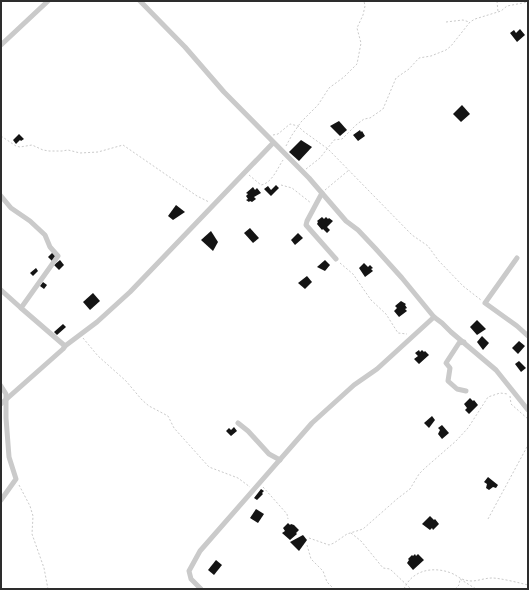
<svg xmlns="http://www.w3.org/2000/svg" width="529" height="590" font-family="Montserrat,sans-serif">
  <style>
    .building { fill: #141414 }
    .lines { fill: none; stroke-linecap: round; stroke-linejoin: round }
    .path { stroke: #cacaca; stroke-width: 1; stroke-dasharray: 2 2; stroke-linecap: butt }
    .street { stroke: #cacaca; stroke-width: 5 }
  </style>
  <rect width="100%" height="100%" fill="#fff"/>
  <!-- building -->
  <g class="building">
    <path d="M520 29 525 35 517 42 510 33 514 30 516 33Z"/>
    <path d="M462 105 470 114 461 122 453 114Z"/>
    <path d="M339 121 347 130 340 136 330 126Z"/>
    <path d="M360 130 361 132 362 131 365 136 358 141 353 135Z"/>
    <path d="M19 134 24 139 21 141 20 140 16 144 13 140Z"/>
    <path d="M301 140 312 147 299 161 289 152Z"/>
    <path d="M276 185 279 188 271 196 264 189 268 186 271 190Z"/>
    <path d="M253 187 255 190 257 188 261 193 254 197 256 199 252 202 250 201 249 202 246 200 248 199 246 196 248 194 246 193Z"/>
    <path d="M176 205 185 212 173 220 168 216Z"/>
    <path d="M322 217 324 219 326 217 328 219 329 218 333 221 327 227 330 230 327 233 323 229 322 230 317 224 318 222 317 221Z"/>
    <path d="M250 228 259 238 253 243 244 233Z"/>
    <path d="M211 231 218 242 213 251 201 240Z"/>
    <path d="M298 233 303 238 295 245 291 240Z"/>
    <path d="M53 252 57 257 52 261 48 257Z"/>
    <path d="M60 260 64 265 59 270 54 265Z"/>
    <path d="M325 260 330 265 325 271 317 267Z"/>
    <path d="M364 263 368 267 370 265 373 268 371 269 373 271 365 277 359 268Z"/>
    <path d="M36 268 38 271 33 276 30 273Z"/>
    <path d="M307 276 312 282 305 289 298 283Z"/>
    <path d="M43 282 47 285 44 289 40 286Z"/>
    <path d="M93 293 100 301 90 310 83 302Z"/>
    <path d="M401 301 406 304 405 305 407 308 405 309 407 311 399 317 394 311 397 308 395 306Z"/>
    <path d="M477 320 486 329 477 335 470 327Z"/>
    <path d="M63 324 66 327 57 335 54 332Z"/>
    <path d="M482 336 489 343 483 350 477 342Z"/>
    <path d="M519 341 525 346 518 354 512 348Z"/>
    <path d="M419 350 420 352 422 350 424 352 425 351 429 355 419 364 414 359 418 356 415 353Z"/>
    <path d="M519 361 526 368 521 372 515 364Z"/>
    <path d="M470 398 473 401 474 400 478 405 469 414 465 410 467 408 464 404Z"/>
    <path d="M432 416 435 420 429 428 424 423Z"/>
    <path d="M442 425 449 433 442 439 438 434 440 430 438 428Z"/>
    <path d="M234 427 237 431 231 436 226 431 229 428 231 430Z"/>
    <path d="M488 477 498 485 496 488 493 487 489 490 486 488 487 484 484 482Z"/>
    <path d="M261 489 264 491 262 493 263 494 257 500 254 498Z"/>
    <path d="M256 509 264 514 258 523 250 518Z"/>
    <path d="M430 516 434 520 435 519 439 524 433 530 432 528 430 530 422 524Z"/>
    <path d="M288 523 290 525 291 524 294 525 299 530 296 533 297 534 290 540 282 533 285 531 283 528Z"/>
    <path d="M303 535 307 540 299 551 290 542Z"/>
    <path d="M415 554 416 556 418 554 424 560 413 570 407 563 409 560 408 559 412 555 413 556Z"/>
    <path d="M216 560 222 565 214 575 208 570Z"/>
  </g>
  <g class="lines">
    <!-- path -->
    <g class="path">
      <path d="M497 1 498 12"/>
      <path d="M446 22 463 20 469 22"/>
      <path d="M273 135 278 134 290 124 298 126 303 131 328 149 412 235 428 246 438 260 463 286 481 300"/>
      <path d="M1 136 16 146 20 147 32 145 43 150 49 151H62L68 150 80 153 98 152 123 145 197 196 209 202"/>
      <path d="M286 146 292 135 301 122 318 105 329 88 344 77 357 64 361 43 357 28 363 15 365 6 364 1"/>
      <path d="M306 169 320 158 334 140 342 139 356 125 364 119 370 118 383 109 396 78 409 69 419 58 431 56 446 50 451 46 470 22 475 19 501 11 507 6 528 2"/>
      <path d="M249 175 261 185C272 183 277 169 283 160"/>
      <path d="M281 185 292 188 311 203"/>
      <path d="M325 190 349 170"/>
      <path d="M340 263 353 274 371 300 386 314 398 333 407 334"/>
      <path d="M83 338 98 356 126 381 142 400 149 406 168 416 174 428 209 467 238 478 250 487"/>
      <path d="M510 396 511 404 528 419"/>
      <path d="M19 485 30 506 33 516 32 534 44 568 48 589"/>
      <path d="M263 487 287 514 288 519"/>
      <path d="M488 519 528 445"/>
      <path d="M351 533 361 541 383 568 390 569 411 589"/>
      <path d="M309 538 329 545 334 543 347 534 363 529 397 499 410 489 419 474 425 468 456 441 468 428 488 397 500 393 508 394"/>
      <path d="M307 545 311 559 323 571 327 582 334 589"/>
      <path d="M404 589C412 570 433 566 451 573 459 576 459 580 471 581 478 581 485 578 492 578 500 578 520 583 528 585"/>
      <path d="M455 589 459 585 460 579 476 589"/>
    </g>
    <!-- street -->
    <g class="street">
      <path d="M140 1 185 47 224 92 309 178 346 221 358 230 375 248 402 278 434 317 442 323 451 332 496 370 528 410"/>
      <path d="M1 45 48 1"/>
      <path d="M322 193 307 221 306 225 336 259"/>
      <path d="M1 196 11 208 30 221 45 235 50 247 58 256 21 308 65 346"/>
      <path d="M517 258 485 303 517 326 528 336"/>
      <path d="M1 290 21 308"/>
      <path d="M464 342 459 343 446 363 450 368 448 381 457 389 466 391"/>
      <path d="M1 386 6 394V418L9 457 16 479 1 500"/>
      <path d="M1 404 63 349 65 346 97 322 130 292 273 143"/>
      <path d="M238 423 248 431 269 454 280 460"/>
      <path d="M201 589 191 579 189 571 200 551 312 423 354 385 377 369 434 317"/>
    </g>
  </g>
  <!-- border -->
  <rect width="529" height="590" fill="none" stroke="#2d2d2d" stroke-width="4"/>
</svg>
